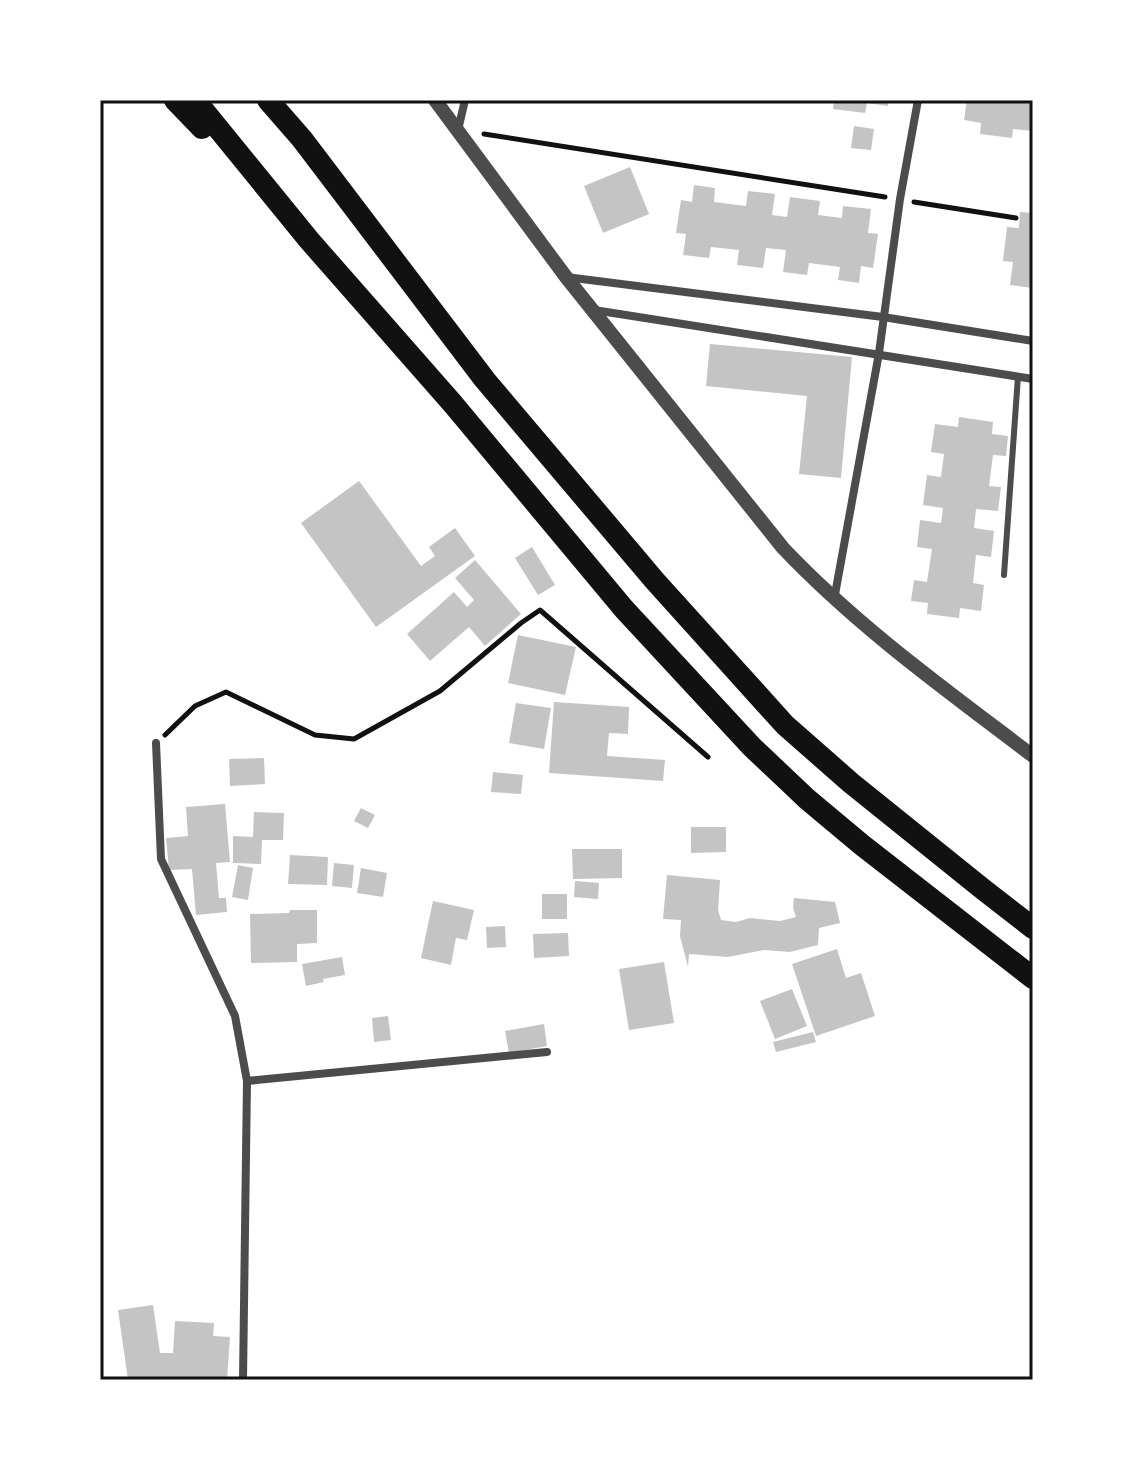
<svg xmlns="http://www.w3.org/2000/svg" width="1133" height="1480" font-family="Ubuntu,sans-serif">
  <style>
    .building { fill: #c4c4c4 }
    .lines { fill: none; stroke-linecap: round; stroke-linejoin: round }
    .path { stroke: #111; stroke-width: 5 }
    .service { stroke: #4c4c4c; stroke-width: 6 }
    .minor { stroke: #4c4c4c; stroke-width: 8 }
    .tertiary { stroke: #4c4c4c; stroke-width: 14 }
    .trunk { stroke: #111; stroke-width: 22 }
    .neatline { fill: none; stroke: #111; stroke-width: 3 }
  </style>
  <rect width="100%" height="100%" fill="#fff"/>
  <!-- building -->
  <g class="building">
    <path d="M834 100H888V106L867 103 865 113 833 109Z"/>
    <path d="M967 100H1026V103L1033 104V131L1013 129 1012 138 980 134 981 123 964 120Z"/>
    <path d="M854 126 874 129 871 150 851 148Z"/>
    <path d="M630 167 649 214 603 233 584 186Z"/>
    <path d="M694 185 715 188 714 202 746 206 748 191 775 194 772 215 787 217 790 197 820 201 818 215 842 218 843 206 871 209 868 233 878 234 873 268 861 266 859 283 838 280 840 267 809 263 807 275 783 272 786 250 766 248 763 268 737 265 739 250 711 247 709 258 683 255 686 234 676 233 681 200 692 202Z"/>
    <path d="M1020 212 1033 213V288L1010 285 1013 262 1003 261 1007 227 1019 228Z"/>
    <path d="M710 344 852 357 841 478 799 474 807 396 706 386Z"/>
    <path d="M959 417 993 422 992 434 1008 436 1006 456 993 455 989 486 1001 487 998 511 976 509 974 528 994 531 991 557 976 555 973 583 984 585 981 611 960 608 959 618 927 614 928 603 911 601 914 580 927 582 932 549 917 547 920 520 941 523 943 508 923 505 927 475 941 477 944 454 931 452 935 424 958 427Z"/>
    <path d="M359 481 421 566 435 556 429 547 455 528 475 556 376 627 301 523Z"/>
    <path d="M532 547 555 585 538 595 515 558Z"/>
    <path d="M475 560 521 614 485 646 469 627 430 661 407 634 454 592 467 607 474 600 455 578Z"/>
    <path d="M518 635 576 647 565 695 508 683Z"/>
    <path d="M554 702 629 707 628 734 609 733 607 756 665 760 663 781 549 773Z"/>
    <path d="M516 703 551 708 544 749 509 743Z"/>
    <path d="M264 758 265 784 230 786 229 759Z"/>
    <path d="M493 772 523 775 521 794 491 792Z"/>
    <path d="M225 804 230 862 216 863 219 898H226L227 912 196 915 192 869 169 870 166 838 188 836 186 807Z"/>
    <path d="M361 808 375 815 368 828 354 821Z"/>
    <path d="M254 812 284 813 283 840H262L261 864 233 863V836L253 837Z"/>
    <path d="M691 827H726V852L691 853Z"/>
    <path d="M572 849H622V878L573 879Z"/>
    <path d="M290 855 328 857 327 885 288 884Z"/>
    <path d="M334 863 354 865 352 888 332 886Z"/>
    <path d="M238 865 253 868 248 900 232 897Z"/>
    <path d="M361 868 387 873 383 897 357 893Z"/>
    <path d="M667 875 720 880 718 910 721 920 736 922 750 918 780 921 796 917 793 908 794 898 835 902 840 923 819 928 818 945 790 952 764 950 728 957 689 954 688 967 680 936 681 920 663 919Z"/>
    <path d="M575 881 599 883 598 899 574 897Z"/>
    <rect x="542" y="894" width="25" height="25"/>
    <path d="M433 901 474 910 467 940 456 938 451 965 421 958Z"/>
    <path d="M290 910H317V943L297 944V962L251 963 250 914 289 913Z"/>
    <path d="M505 926 506 947 487 948 486 927Z"/>
    <path d="M568 933 569 956 534 958 533 934Z"/>
    <path d="M837 949 846 978 861 973 875 1016 816 1036 792 964Z"/>
    <path d="M342 957 345 975 323 979 324 982 306 986 302 964Z"/>
    <path d="M664 962 674 1023 629 1030 619 969Z"/>
    <path d="M792 989 807 1026 775 1039 760 1001Z"/>
    <path d="M388 1016 391 1040 374 1042 372 1018Z"/>
    <path d="M544 1024 547 1046 509 1053 505 1031Z"/>
    <path d="M813 1032 816 1042 776 1052 773 1042Z"/>
    <path d="M153 1305 160 1353H173L175 1321 214 1323 213 1336 230 1337 227 1380H177V1378H163V1380H128L118 1310Z"/>
  </g>
  <g class="lines">
    <!-- path -->
    <g class="path">
      <path d="M484 134 885 197"/>
      <path d="M914 202 1016 218"/>
      <path d="M165 735 195 706 226 692 315 735 354 739 440 691 521 623 540 610 708 757"/>
    </g>
    <!-- service -->
    <path class="service" d="M1004 575 1018 376"/>
    <!-- minor -->
    <g class="minor">
      <path d="M458 130 465 100"/>
      <path d="M566 277 883 317 1033 341"/>
      <path d="M594 310 1033 379"/>
      <path d="M834 600 879 353 900 199 918 100"/>
      <path d="M156 743 161 859 235 1016 247 1081 243 1380"/>
      <path d="M247 1081 547 1052"/>
    </g>
    <!-- tertiary -->
    <path class="tertiary" d="M435 100 566 277 783 548C858 627 946 690 1033 756"/>
    <!-- trunk -->
    <g class="trunk">
      <path d="M175 100 202 128"/>
      <path d="M195 100 309 240 453 404 624 609 752 747 807 799 862 845 1033 978"/>
      <path d="M268 100 302 139 485 380 655 581 785 725 851 783 984 890 1033 928"/>
    </g>
  </g>
  <!-- border -->
  <rect width="1133" height="1480" fill="none" stroke="#ffffff" stroke-width="204"/>
  <rect x="102" y="102" width="929" height="1276" class="neatline"/>
</svg>
